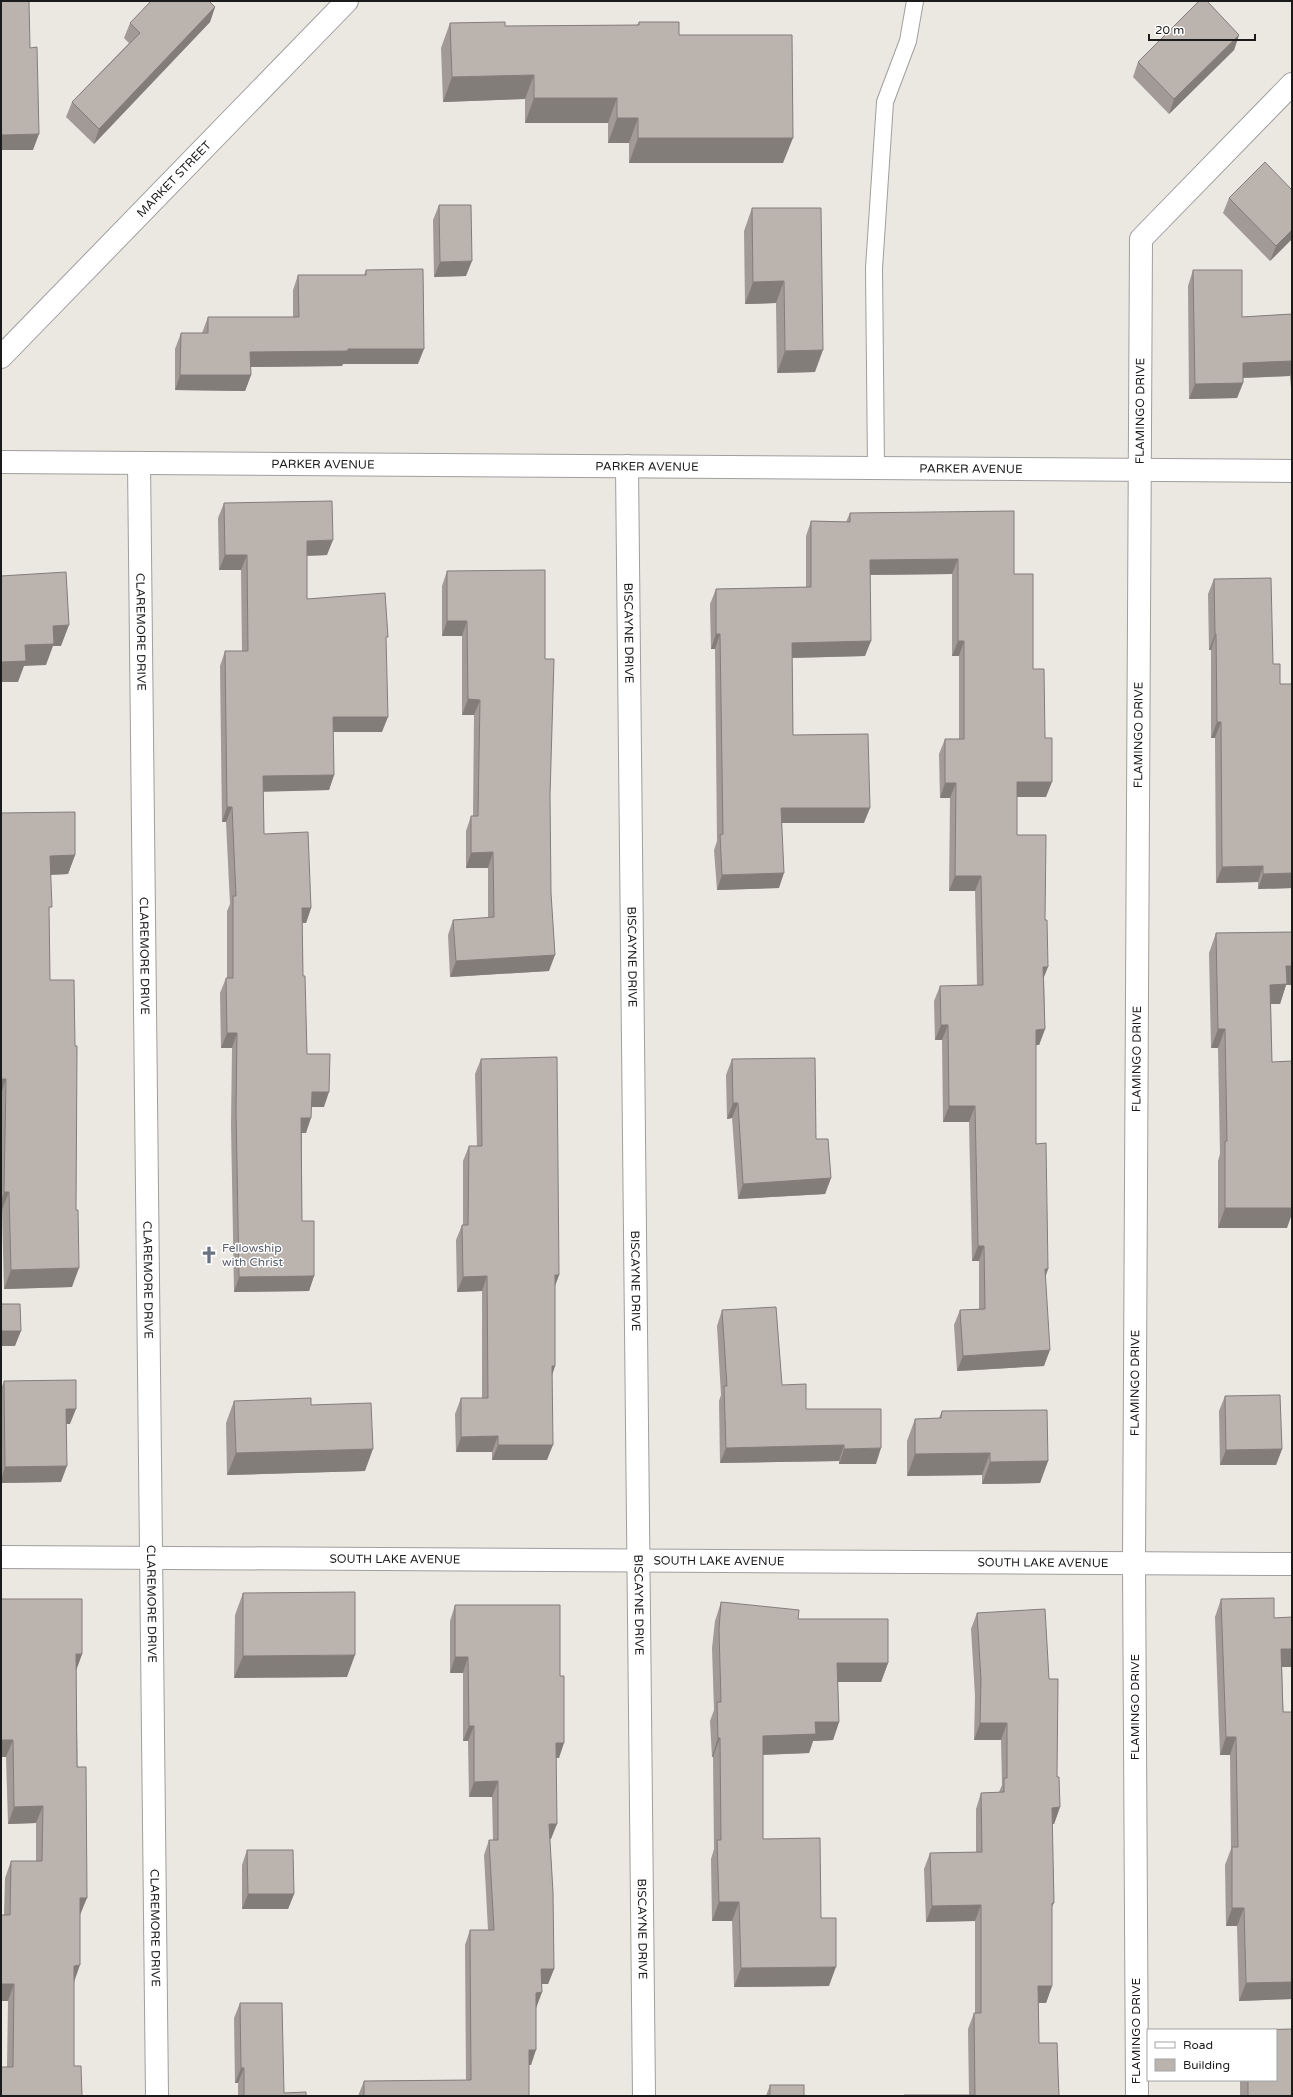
<svg xmlns="http://www.w3.org/2000/svg" width="1293" height="2097" font-family="'Varela Round',sans-serif">
  <style>
    .lines { fill: none; stroke-linecap: round; stroke-linejoin: round }
    .service-casing { stroke: #9f9f9f; stroke-width: 18 }
    .minor-casing { stroke: #9f9f9f; stroke-width: 24 }
    .tertiary-casing { stroke: #9f9f9f; stroke-width: 24 }
    .service { stroke: #fff; stroke-width: 16 }
    .minor { stroke: #fff; stroke-width: 22 }
    .tertiary { stroke: #fff; stroke-width: 22 }
    .wall { fill: #a19a96 }
    .shaded-wall { fill: #837d7a }
    .building { fill: #bbb3ae; stroke: #837d7a }
    .labels { text-anchor: middle; stroke-width: 3; stroke-linejoin: round; paint-order: stroke }
    .street-label { font-size: 12px; fill: #1b1b1b; stroke: #fff }
    .worship-label { font-size: 12px; fill: #5b616d; stroke: #fff; text-anchor: start }
  </style>
  <rect width="100%" height="100%" fill="#ebe7e1"/>
  <g class="lines">
    <!-- service casing -->
    <g class="service-casing">
      <path id="service" d="M876 468 874 268 885 102 908 41 915 1"/>
    </g>
    <!-- minor casing -->
    <g class="minor-casing">
      <g id="minor">
        <path id="s1" d="M1 357 347 1"/>
        <path id="s2" d="M139 463 157 2096"/>
        <path id="s3" d="M627 466 644 2096"/>
        <path id="s4" d="M1 1557 1292 1564"/>
        <path id="s5" d="M1137 2096 1134 1562 1141 239 1292 84"/>
      </g>
    </g>
    <!-- tertiary casing -->
    <g class="tertiary-casing">
      <g id="tertiary">
        <path id="s6" d="M1 462 1292 471"/>
      </g>
    </g>
    <!-- service -->
    <use href="#service" class="service"/>
    <!-- minor -->
    <use href="#minor" class="minor"/>
    <!-- tertiary -->
    <use href="#tertiary" class="tertiary"/>
  </g>
  <!-- wall -->
  <g class="wall">
    <path d="M215 7 210 22 94 144 66 117 72 102 129 43 124 38 130 23Z"/>
    <path d="M639 22 679 35 783 163H629V143H608V123H525V99L443 102 441 48 450 23 505 26 637 25Z"/>
    <path d="M1239 35 1234 50 1169 114 1133 77 1138 62Z"/>
    <path d="M1229 198 1292 239 1270 261 1223 213Z"/>
    <path d="M439 205 466 276 434 277 433 220Z"/>
    <path d="M752 208H821L815 372 777 373 776 303 745 304 744 231Z"/>
    <path d="M366 270 418 364H343L342 366 251 367V375L245 391 175 390V349L181 333H202L208 317H293V290L298 275H364Z"/>
    <path d="M1193 270 1242 317 1292 314V401L1290 376 1243 378V383L1237 398 1189 399 1188 286Z"/>
    <path d="M224 503 327 555 307 556V599L386 641 382 732H333L334 775 329 790 263 791 264 834 311 908 306 923H302L303 976 307 1054 324 1107H311L306 1133H302V1221L314 1276 309 1291 234 1292 231 1125 232 1048H221L220 993 226 978H227V911L230 904 226 822H222L220 666 225 651H242L241 570H219L218 518Z"/>
    <path d="M850 513 1014 574 1033 669 1045 738 1046 797H1017V835L1044 978 1045 1029 1039 1045H1036V1144L1048 1269 1045 1277 1044 1366 957 1371 954 1325 960 1310 979 1309V1261H972L969 1122H943L942 1040H935L934 1001 940 986 977 985 975 891H949L950 798H940L939 754 945 739H959V656H952V574L870 575 865 656 792 658 793 735 864 823H782L779 888 717 890 714 850 717 841 715 649H711L710 604 716 589 806 587V536L811 521 846 522Z"/>
    <path d="M447 571 545 659 550 796 549 971 450 977 448 935 453 920 488 918V868H466V831L471 816H473L474 715H462V636H442V586Z"/>
    <path d="M1214 579 1273 664 1280 684H1292V888L1258 889V882L1216 883 1215 738H1211V650H1209L1208 594Z"/>
    <path d="M1 813 75 855 68 874 51 875 49 913 50 980 72 1287 4 1289 2 1210H1Z"/>
    <path d="M1292 932V985H1286L1280 1004H1271L1272 1062 1287 1228H1218V1161L1220 1154 1218 1048H1211L1209 953 1216 933Z"/>
    <path d="M481 1059 559 1275 555 1286V1366L552 1375 547 1460H492V1452H456L455 1414 461 1398H482V1291L457 1292 456 1240 462 1225H463V1161L469 1146H477L475 1074Z"/>
    <path d="M732 1059 831 1178 825 1194 738 1199 732 1118 727 1119 726 1075Z"/>
    <path d="M722 1310 782 1385 806 1409 876 1464H839V1461L720 1463 719 1401 721 1395 717 1326Z"/>
    <path d="M4 1381 70 1424H66L61 1482 1 1483V1389Z"/>
    <path d="M1225 1396 1282 1449 1276 1465H1220L1219 1411Z"/>
    <path d="M234 1401 311 1405 365 1471 227 1475 226 1423Z"/>
    <path d="M942 1411 1048 1461 1040 1483 982 1484V1475L907 1476V1441L915 1419 939 1418Z"/>
    <path d="M243 1593 347 1677 234 1678 235 1615Z"/>
    <path d="M1 1599 82 1654 76 1670 80 1915 74 1982V2066L7 2067 8 2001H1V1915H4L5 1878 11 1861H36V1823L8 1824 6 1757Z"/>
    <path d="M1221 1599 1274 1618 1292 1667H1282L1292 1999 1239 2001 1237 1926H1226L1225 1865 1231 1849 1230 1755H1220L1215 1617Z"/>
    <path d="M721 1602 798 1619 888 1663 881 1682H838L839 1722 833 1740 813 1741 809 1753 763 1755V1839L821 1918 829 1986 734 1987 732 1921H712L711 1859 714 1849 713 1757H712L710 1721 714 1710 712 1648 715 1621Z"/>
    <path d="M455 1605 559 1758H556L551 1839H550L554 1969 548 1984H542V1992L536 2008 531 2065H529V2096H358L364 2081 466 2080 465 1945 470 1930H488L484 1855 489 1840H493L492 1797H469L468 1741H463V1673H450V1621Z"/>
    <path d="M977 1613 1049 1679 1057 1777 1060 1807 1054 1824H1052L1054 1903 1052 1907V1986L1046 2003H1038L1039 2043 1059 2096 969 2095 968 2029 974 2013H975V1921L926 1922 924 1869 930 1853 976 1852V1809L981 1793 999 1792 1002 1785 1001 1740H974L975 1696 971 1629Z"/>
    <path d="M247 1850 294 1894 288 1909H242V1865Z"/>
    <path d="M240 2003 284 2093 306 2096H238V2083H235L234 2018Z"/>
    <path d="M1240 2080H1276L1292 2096H1240Z"/>
    <path d="M770 2085 804 2096H766Z"/>
  </g>
  <!-- shaded-wall -->
  <g class="shaded-wall">
    <path d="M215 7 210 22 94 144 99 129Z"/>
    <path d="M1239 35 1234 50 1169 114 1174 99Z"/>
    <path d="M534 75 525 99 443 102 452 77Z"/>
    <path d="M534 98H617L608 123H525Z"/>
    <path d="M617 118H638L629 143H608Z"/>
    <path d="M39 134 33 150H1V135Z"/>
    <path d="M638 138H793L783 163H629Z"/>
    <path d="M1292 230V239L1270 261 1276 246Z"/>
    <path d="M472 261 466 276 434 277 440 262Z"/>
    <path d="M784 281 776 303 745 304 753 282Z"/>
    <path d="M348 349H424L418 364H343L342 366 245 367 250 352Z"/>
    <path d="M823 350 815 372 777 373 785 351Z"/>
    <path d="M1292 361V371L1290 376 1237 378 1243 363Z"/>
    <path d="M180 375H251L245 391 175 390Z"/>
    <path d="M1243 383 1237 398 1189 399 1195 384Z"/>
    <path d="M333 540 327 555 301 556 307 541Z"/>
    <path d="M225 555H247L241 570H219Z"/>
    <path d="M958 559 952 574 864 575 870 560Z"/>
    <path d="M447 621H467L462 636H442Z"/>
    <path d="M69 625 61 646H53L46 665 24 666 18 682H1V662L53 626Z"/>
    <path d="M716 634H720L715 649H711Z"/>
    <path d="M1215 634H1216L1211 650H1209Z"/>
    <path d="M871 641 865 656 786 658 792 643Z"/>
    <path d="M958 641H964L959 656H952Z"/>
    <path d="M468 699 480 700 474 715H462Z"/>
    <path d="M333 717H388L382 732H328Z"/>
    <path d="M1217 722H1221L1215 738H1211Z"/>
    <path d="M334 775 329 790 257 792 263 776Z"/>
    <path d="M1017 782H1052L1046 797H1012Z"/>
    <path d="M945 783H956L950 798H940Z"/>
    <path d="M227 807H232L226 822H222Z"/>
    <path d="M781 808H870L864 823H776Z"/>
    <path d="M493 852 488 868H466L471 853Z"/>
    <path d="M75 855 68 874 44 875 50 856Z"/>
    <path d="M1263 866 1258 882 1216 883 1222 867Z"/>
    <path d="M784 873 779 888 717 890 722 875Z"/>
    <path d="M1292 873V888L1258 889 1263 874Z"/>
    <path d="M955 876H981L975 891H949Z"/>
    <path d="M302 908H311L306 923H297Z"/>
    <path d="M555 955 549 971 450 977 456 961Z"/>
    <path d="M1286 966H1292V985H1286L1280 1004H1263L1270 985Z"/>
    <path d="M1043 967H1048L1042 982Z"/>
    <path d="M941 1025H948L942 1040H935Z"/>
    <path d="M1045 1029 1039 1045H1031L1036 1030Z"/>
    <path d="M1218 1029H1225L1218 1048H1211Z"/>
    <path d="M227 1033H237L232 1048H221Z"/>
    <path d="M1 1079H6L1 1094Z"/>
    <path d="M312 1092H329L324 1107H306Z"/>
    <path d="M733 1103H738L732 1118 727 1119Z"/>
    <path d="M949 1106H975L969 1122H943Z"/>
    <path d="M301 1118H311L306 1133H296Z"/>
    <path d="M831 1178 825 1194 738 1199 743 1184Z"/>
    <path d="M4 1192H9L2 1210H1V1201Z"/>
    <path d="M1225 1208H1292V1214L1287 1228H1218Z"/>
    <path d="M978 1246H984L979 1261H972Z"/>
    <path d="M79 1268 72 1287 4 1289 11 1270Z"/>
    <path d="M1045 1269H1048L1043 1284Z"/>
    <path d="M555 1275H559L553 1291Z"/>
    <path d="M314 1276 309 1291 234 1292 239 1277Z"/>
    <path d="M487 1276 482 1291 457 1292 463 1277Z"/>
    <path d="M1 1331H21L15 1346H1Z"/>
    <path d="M1050 1350 1044 1366 957 1371 963 1356Z"/>
    <path d="M552 1366H555L550 1381Z"/>
    <path d="M66 1409H76L70 1424H60Z"/>
    <path d="M498 1436 492 1452H456L461 1437Z"/>
    <path d="M498 1445H553L547 1460H492Z"/>
    <path d="M844 1445 839 1461 720 1463 726 1448Z"/>
    <path d="M881 1448 876 1464H839L844 1449Z"/>
    <path d="M373 1449 365 1471 227 1475 236 1453Z"/>
    <path d="M1282 1449 1276 1465H1220L1226 1450Z"/>
    <path d="M990 1453 982 1475 907 1476 915 1454Z"/>
    <path d="M1048 1461 1040 1483 982 1484 990 1462Z"/>
    <path d="M67 1466 61 1482 1 1483V1480L5 1467Z"/>
    <path d="M1281 1649H1292V1667H1274Z"/>
    <path d="M76 1654H82L76 1671Z"/>
    <path d="M355 1655 347 1677 234 1678 243 1656Z"/>
    <path d="M455 1657H468L463 1673H450Z"/>
    <path d="M837 1663H888L881 1682H831Z"/>
    <path d="M815 1722H839L833 1740 813 1741 809 1753 756 1755 763 1736Z"/>
    <path d="M980 1723H1007L1001 1740H974Z"/>
    <path d="M469 1726H474L468 1741H463Z"/>
    <path d="M1226 1737H1236L1230 1755H1220Z"/>
    <path d="M718 1738H720L713 1757H712Z"/>
    <path d="M1 1740H13L6 1757H1Z"/>
    <path d="M556 1743H564L559 1758H550Z"/>
    <path d="M498 1781 492 1797H469L474 1782Z"/>
    <path d="M43 1806 36 1823 8 1824 14 1807Z"/>
    <path d="M1060 1807 1054 1824H1046L1052 1808Z"/>
    <path d="M549 1824H557L551 1839H544Z"/>
    <path d="M248 1894H294L288 1909H242Z"/>
    <path d="M80 1898H87L80 1915Z"/>
    <path d="M719 1902H739L732 1921H712Z"/>
    <path d="M981 1905 975 1921 926 1922 932 1906Z"/>
    <path d="M1232 1908H1244L1237 1926H1226Z"/>
    <path d="M80 1965 74 1982V1966Z"/>
    <path d="M836 1967 829 1986 734 1987 741 1968Z"/>
    <path d="M541 1969H554L548 1984H536Z"/>
    <path d="M1292 1982V1999L1239 2001 1246 1983Z"/>
    <path d="M1 1984H14L8 2001H1Z"/>
    <path d="M1038 1986H1052L1046 2003H1032Z"/>
    <path d="M542 1992 536 2008V1993Z"/>
    <path d="M529 2050H536L531 2065H523Z"/>
    <path d="M241 2068H244L238 2083H235Z"/>
  </g>
  <!-- building -->
  <g class="building">
    <path d="M1 1H29L30 48 37 47 39 134 1 135Z"/>
    <path d="M151 1H209L215 7 99 129 72 102 140 33 130 23Z"/>
    <path d="M1199 1H1207L1239 35 1174 99 1138 62Z"/>
    <path d="M505 22V26L639 25V22H679V35H792L793 138H638V118H617V98H534V75L452 77 450 23Z"/>
    <path d="M1265 162 1292 190V230L1276 246 1229 198Z"/>
    <path d="M439 205H471L472 261 440 262Z"/>
    <path d="M752 208H821L823 350 785 351 784 281 753 282Z"/>
    <path d="M423 269 424 349H348V351L250 352 251 375H180L181 333H208V317H299L298 275H366V270Z"/>
    <path d="M1193 270H1242V317L1292 314V361L1243 363V383L1195 384Z"/>
    <path d="M332 501 333 540 307 541V599L385 593 388 637H386L388 717H333L334 775 263 776 264 834 308 832 311 908H302L303 976H305L307 1054H330L329 1092H312L311 1118H301L302 1221H314V1276L239 1277 236 1110 237 1033H227L226 978H233V896H236L232 807H227L225 651H248L247 555H225L224 503Z"/>
    <path d="M1014 511V574H1033V669H1044L1045 738H1052V782H1017V835H1046L1045 920H1047L1048 967H1043L1045 1029 1036 1030V1144L1046 1143 1048 1269H1045L1050 1350 963 1356 960 1310 985 1309 984 1246H978L975 1106H949L948 1025H941L940 986 983 985 981 876H955L956 783H945V739H964V641H958V559L870 560 871 641 792 643 793 735 868 734 870 808H781L784 873 722 875 720 835 723 834 720 634H716V589L811 587V521L850 522V513Z"/>
    <path d="M545 570V659H554L550 796 551 893 555 955 456 961 453 920 494 917 493 852 471 853V816H478L480 700 468 699 467 621H447V571Z"/>
    <path d="M66 572 69 625 53 626 54 644 25 645 26 661 1 662V576Z"/>
    <path d="M1271 578 1273 664H1280V684H1292V873L1263 874V866L1222 867 1221 722H1217L1216 634H1215L1214 579Z"/>
    <path d="M75 812V855L50 856 52 907H49L50 980H74L75 1046H77L76 1210H78L79 1268 11 1270 9 1192H4L6 1079H1V813Z"/>
    <path d="M1292 932V966H1286L1287 984 1270 985 1272 1062 1292 1061V1208H1225V1141H1227L1225 1029H1218L1216 933Z"/>
    <path d="M557 1057 559 1275H555V1366H552L553 1445H498V1436L461 1437V1398H488L487 1276 463 1277 462 1225H468L469 1146H482L481 1059Z"/>
    <path d="M815 1058 816 1139H828L831 1178 743 1184 738 1103H733L732 1059Z"/>
    <path d="M1 1304H20L21 1331H1Z"/>
    <path d="M776 1307 782 1385 806 1384V1409H881V1448L844 1449V1445L726 1448 724 1386H727L722 1310Z"/>
    <path d="M76 1380V1409H66L67 1466 5 1467 4 1381Z"/>
    <path d="M1280 1395 1282 1449 1226 1450 1225 1396Z"/>
    <path d="M311 1398V1405L371 1403 373 1449 236 1453 234 1401Z"/>
    <path d="M1047 1410 1048 1461 990 1462V1453L915 1454V1419L941 1418 942 1411Z"/>
    <path d="M355 1592V1655L243 1656V1593Z"/>
    <path d="M1274 1598V1618L1292 1617V1649H1281L1283 1712H1292V1982L1246 1983 1244 1908H1232V1847H1238L1236 1737H1226L1221 1599Z"/>
    <path d="M1 1599H82V1654H76L77 1767H86L87 1898H80V1965L74 1966V2066H81L82 2096H1V2067H13L14 1984H1V1915H10L11 1861H42L43 1806 14 1807 13 1740H1Z"/>
    <path d="M721 1602 799 1610 798 1619H888V1663H837L839 1722H815L816 1734 763 1736V1839L820 1838 821 1918H836V1967L741 1968 739 1902H719L717 1840H721L720 1738H718L717 1702H721L719 1629Z"/>
    <path d="M455 1605H560V1676H564V1743H556L557 1824H549L553 1892 554 1969H541L542 1992 536 1993V2050H529V2096H364V2081L471 2080 470 1930H494L489 1840H498V1781L474 1782V1726H469L468 1657H455Z"/>
    <path d="M1045 1609 1049 1679H1058L1057 1777H1059L1060 1807 1052 1808 1054 1903H1052V1986H1038L1039 2043H1057L1059 2096H904V2095H975L974 2013H981V1905L932 1906 930 1853 982 1852 981 1793 1004 1792V1778H1007V1723H980L981 1680 977 1613Z"/>
    <path d="M247 1850H293L294 1894H248Z"/>
    <path d="M240 2003H282L284 2093 306 2092V2096H244V2068H241Z"/>
    <path d="M1292 2029V2096H1248V2080H1276V2030H1252Z"/>
    <rect x="770" y="2085" width="34" height="11"/>
  </g>
  <!-- icons -->
  <defs>
    <g id="church-bare" transform="scale(1.38)"><path d="M-1.2-6h2.4v3.5h3.3v2.4h-3.3V6h-2.4V-.1h-3.3v-2.4h3.3Z" fill="#6b7280" stroke="#fff" stroke-width="2.5" paint-order="stroke"/></g>
  </defs>
  <g fill-rule="evenodd">
    <use href="#church-bare" x="209" y="1255"/>
  </g>
  <g class="labels">
    <!-- street labels -->
    <g class="street-label">
      <text dy="4" stroke="none"><textPath href="#s1" startOffset="248">MARKET STREET</textPath></text>
      <text dy="4" stroke="none"><textPath href="#s5" startOffset="1685">FLAMINGO DRIVE</textPath></text>
      <text dy="4" stroke="none"><textPath href="#s6" startOffset="322">PARKER AVENUE</textPath></text>
      <text dy="4" stroke="none"><textPath href="#s6" startOffset="646">PARKER AVENUE</textPath></text>
      <text dy="4" stroke="none"><textPath href="#s6" startOffset="970">PARKER AVENUE</textPath></text>
      <text dy="4" stroke="none"><textPath href="#s2" startOffset="169">CLAREMORE DRIVE</textPath></text>
      <text dy="4" stroke="none"><textPath href="#s3" startOffset="167">BISCAYNE DRIVE</textPath></text>
      <text dy="4" stroke="none"><textPath href="#s5" startOffset="1361">FLAMINGO DRIVE</textPath></text>
      <text dy="4" stroke="none"><textPath href="#s2" startOffset="493">CLAREMORE DRIVE</textPath></text>
      <text dy="4" stroke="none"><textPath href="#s3" startOffset="491">BISCAYNE DRIVE</textPath></text>
      <text dy="4" stroke="none"><textPath href="#s5" startOffset="1037">FLAMINGO DRIVE</textPath></text>
      <text dy="4" stroke="none"><textPath href="#s2" startOffset="817">CLAREMORE DRIVE</textPath></text>
      <text dy="4" stroke="none"><textPath href="#s3" startOffset="815">BISCAYNE DRIVE</textPath></text>
      <text dy="4" stroke="none"><textPath href="#s5" startOffset="713">FLAMINGO DRIVE</textPath></text>
      <text dy="4" stroke="none"><textPath href="#s4" startOffset="394">SOUTH LAKE AVENUE</textPath></text>
      <text dy="4" stroke="none"><textPath href="#s4" startOffset="718">SOUTH LAKE AVENUE</textPath></text>
      <text dy="4" stroke="none"><textPath href="#s4" startOffset="1042">SOUTH LAKE AVENUE</textPath></text>
      <text dy="4" stroke="none"><textPath href="#s2" startOffset="1141">CLAREMORE DRIVE</textPath></text>
      <text dy="4" stroke="none"><textPath href="#s3" startOffset="1139">BISCAYNE DRIVE</textPath></text>
      <text transform="translate(1135 1707) rotate(-90)" y="4">FLAMINGO DRIVE</text>
      <text dy="4" stroke="none"><textPath href="#s2" startOffset="1465">CLAREMORE DRIVE</textPath></text>
      <text dy="4" stroke="none"><textPath href="#s3" startOffset="1463">BISCAYNE DRIVE</textPath></text>
      <text transform="translate(1136 2031) rotate(-90)" y="4">FLAMINGO DRIVE</text>
    </g>
    <!-- worship labels -->
    <g class="worship-label">
      <text x="222" y="1252">Fellowship<tspan x="222" dy="14">with Christ</tspan></text>
    </g>
  </g>
  <!-- border -->
  <rect width="1293" height="2097" fill="none" stroke="#1b1b1b" stroke-width="4"/>
  <!-- legend -->
  <rect x="1147" y="2029" width="130" height="52" fill="#ffffff" stroke="#a4a4a4"/>
  <rect x="1155" y="2042" width="20" height="6" fill="#ffffff" stroke="#a4a4a4"/>
  <text x="1183" y="2049" font-size="12" fill="#1b1b1b">Road</text>
  <rect x="1155" y="2059" width="20" height="12" fill="#bbb3ae" stroke="#a4a4a4"/>
  <text x="1183" y="2069" font-size="12" fill="#1b1b1b">Building</text>
  <!-- scale -->
  <path d="M1149 34v6h106v-6" fill="none" stroke="#1b1b1b" stroke-width="2"/>
  <text x="1155" y="34" font-size="12" fill="#1b1b1b" stroke="#ffffff" stroke-width="3" paint-order="stroke">20 m</text>
</svg>
